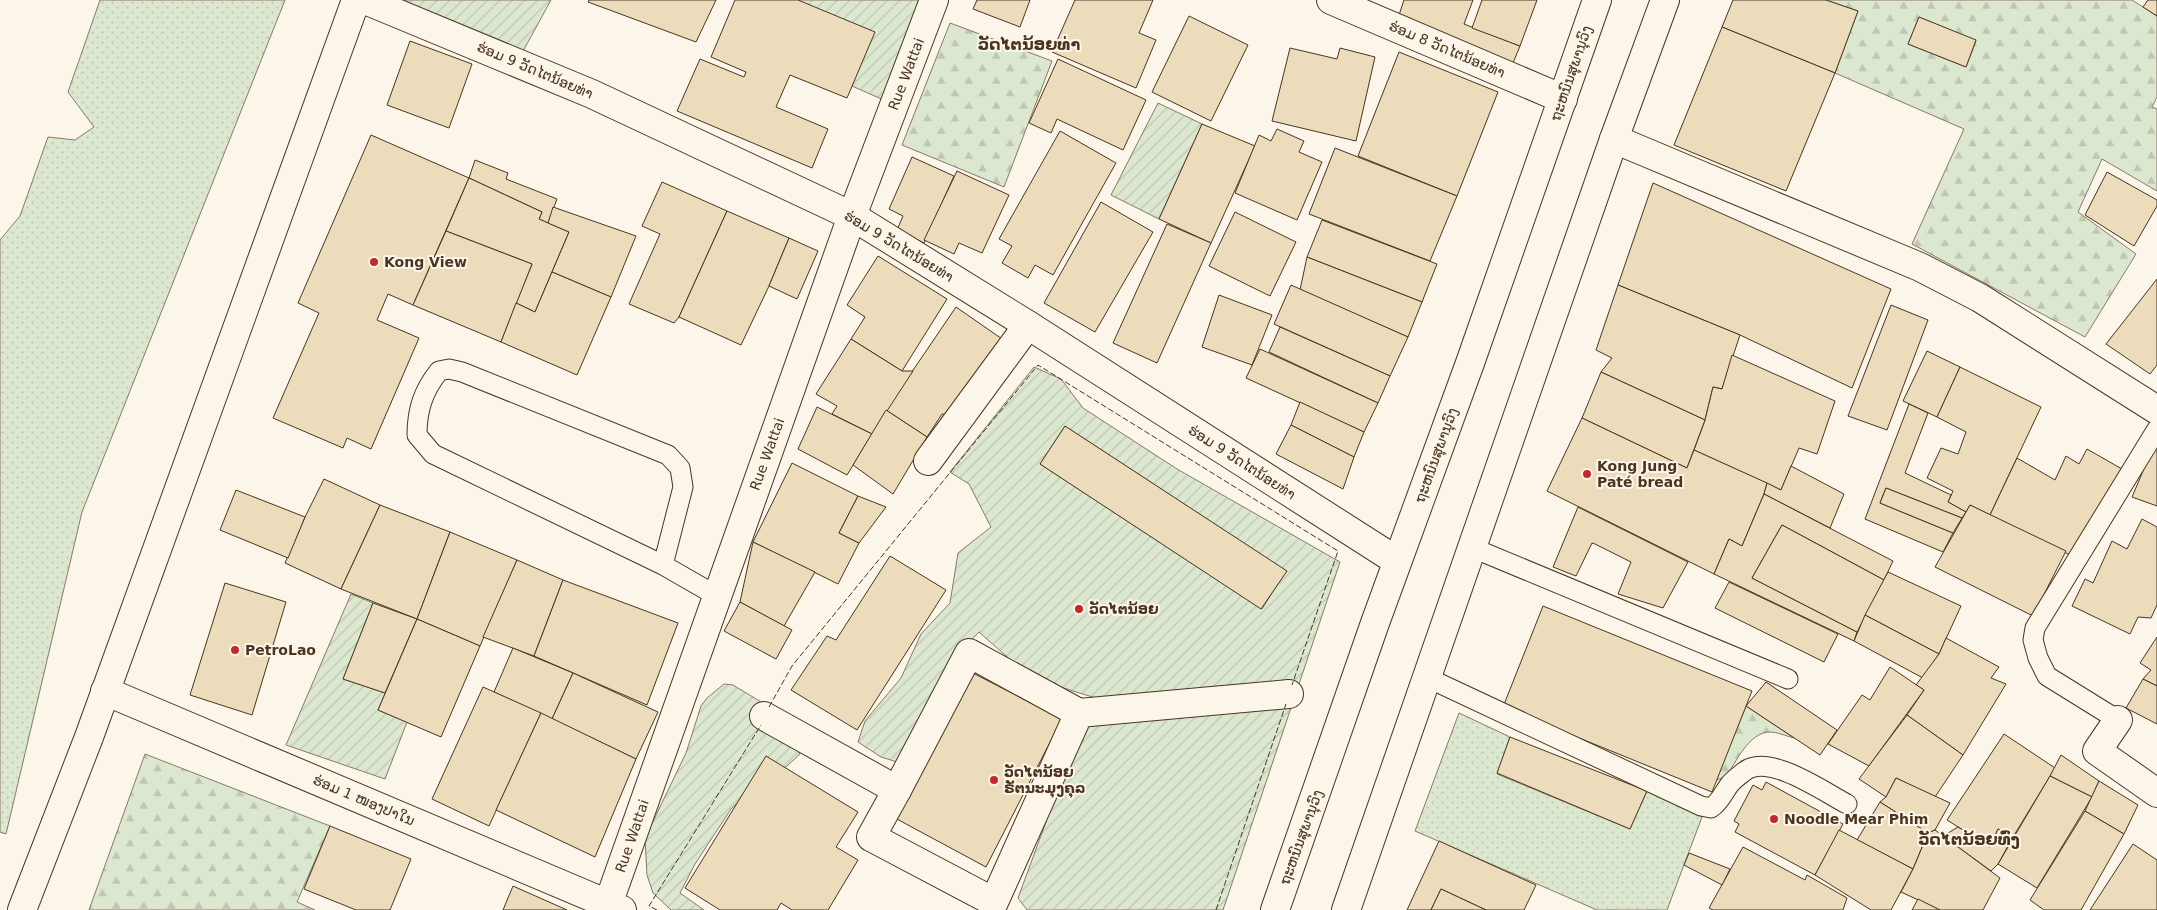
<svg xmlns="http://www.w3.org/2000/svg" width="2157" height="910" font-family="'DejaVu Sans','Noto Sans Lao',sans-serif">
  <style>
    .grass { fill: url(#grass-dots); stroke: #887966 }
    .forest { fill: url(#forest-firs); stroke: #887966; fill-rule: evenodd }
    .garden { fill: url(#garden-furrows); stroke: #887966; fill-rule: evenodd }
    .building { fill: #ecdcbc; stroke: #4a3520 }
    .lines { fill: none; stroke-linecap: round; stroke-linejoin: round }
    .service-casing { stroke: #4a3520; stroke-width: 21 }
    .minor-casing { stroke: #4a3520; stroke-width: 30 }
    .trunk-casing { stroke: #4a3520; stroke-width: 30 }
    .service { stroke: #fbf6e9; stroke-width: 19 }
    .minor { stroke: #fbf6e9; stroke-width: 28 }
    .trunk { stroke: #fbf6e9; stroke-width: 28 }
    .fence { stroke: #4a3520; stroke-width: 1; stroke-dasharray: 6 2.5; stroke-linecap: butt }
    .poi-dot { fill: #c62828; stroke: #fbf6e9; stroke-width: 2 }
    .labels { text-anchor: middle; stroke-width: 4; stroke-linejoin: round; paint-order: stroke }
    .street-label { font-size: 14px; fill: #4a3520; stroke: #fbf6e9 }
    .poi-label { font-size: 14px; font-weight: bold; fill: #4a3520; stroke: #fbf6e9; text-anchor: start }
    .quarter-label { font-size: 16px; font-weight: bold; fill: #4a3520; stroke: #fbf6e9 }
  </style>
  <defs>
    <pattern id="grass-dots" width="8" height="8" patternUnits="userSpaceOnUse" patternTransform="scale(1.25)"><rect width="8" height="8" fill="#dce7d0"/><path d="M2 2h.1M6 6h.1" fill="none" stroke="#bec7b2" stroke-width="1.8" stroke-linecap="round"/></pattern>
    <pattern id="forest-firs" width="22" height="20" patternUnits="userSpaceOnUse" patternTransform="scale(1.25)"><rect width="22" height="20" fill="#dce7d0"/><path d="M5 1l3.5 6h-7zM16 11l3.5 6h-7z" fill="#bec7b2"/></pattern>
    <pattern id="garden-furrows" width="10" height="10" patternUnits="userSpaceOnUse" patternTransform="scale(1.25)"><rect width="10" height="10" fill="#dce7d0"/><path d="M-1 1l2-2M0 10L10 0M9 11l2-2" fill="none" stroke="#bec7b2"/></pattern>
  </defs>
  <rect width="100%" height="100%" fill="#fbf6e9"/>
  <!-- grass -->
  <g class="grass">
    <path d="M100 0H285L82 512 6 834 0 832V240L20 216 48 137 75 140 94 127 68 92Z"/>
    <path d="M1459 713 1510 737 1497 774 1630 829 1647 791 1702 817 1667 910H1597L1415 831Z"/>
  </g>
  <!-- forest -->
  <g class="forest">
    <path d="M1826 0H2132L2157 16V97L2152 107 2157 109V191L2102 159 2078 212 2136 254 2085 337 1912 244 1964 129 1835 73 1858 11ZM1919 17 1976 41 1966 67 1908 44Z"/>
    <path d="M950 23 1052 61 1004 187 902 145Z"/>
    <path d="M1746 706 1794 738C1786 736 1777 732 1770 732 1749 732 1736 762 1726 777L1716 780Z"/>
    <path d="M145 754 330 826 297 902 315 910H89Z"/>
  </g>
  <!-- garden -->
  <g class="garden">
    <path d="M391 0H551L522 53Z"/>
    <path d="M798 0H925L886 101 852 86Z"/>
    <path d="M1158 103 1202 124 1159 219 1111 195Z"/>
    <path d="M1034 367 1061 379 1083 408 1177 469 1340 562 1223 910H1027L1018 898 1057 792 1099 699 1031 678 979 632 955 657 929 698 921 739 907 765 881 757 858 742 865 721 901 678 921 634 950 603 958 553 991 527 969 484 950 472ZM1065 426 1286 571 1262 609 1040 464Z"/>
    <path d="M351 594 373 603 343 679 385 693 378 710 407 722 385 779 286 745Z"/>
    <path d="M724 684 733 685 781 714 800 754 786 767 772 769 731 809 695 864 680 893 704 910H671L653 893 647 875 645 838 686 753 701 706 707 698Z"/>
  </g>
  <!-- building -->
  <g class="building">
    <path d="M589 0H716L696 42 588 2Z"/>
    <path d="M735 0H798L875 32 847 98 790 75 776 107 828 129 812 168 677 111 700 59 744 77 746 72 711 57Z"/>
    <path d="M977 0H1030L1020 27 973 9Z"/>
    <path d="M1075 0H1153L1139 33 1156 40 1136 88 1052 52Z"/>
    <path d="M1404 0H1473L1464 24 1520 46 1513 63 1398 18Z"/>
    <path d="M1482 0H1537L1520 46 1472 28Z"/>
    <path d="M1733 0H1826L1858 11 1835 73 1722 27Z"/>
    <path d="M2148 0H2157V16L2143 7Z"/>
    <path d="M1189 16 1248 45 1211 121 1152 92Z"/>
    <path d="M1919 17 1976 40 1966 67 1908 44Z"/>
    <path d="M1722 27 1835 73 1786 191 1674 145Z"/>
    <path d="M410 41 472 64 449 128 387 105Z"/>
    <path d="M1290 48 1337 59 1340 48 1375 57 1356 141 1272 121Z"/>
    <path d="M1399 52 1498 92 1457 196 1358 156Z"/>
    <path d="M1058 59 1146 100 1123 150 1057 119 1051 133 1029 123Z"/>
    <path d="M1202 124 1255 146 1211 243 1159 219Z"/>
    <path d="M1277 129 1304 141 1299 152 1322 162 1297 220 1235 193 1259 135 1271 141Z"/>
    <path d="M1060 131 1116 163 1053 275 1035 265 1028 278 1002 263 1012 246 999 239Z"/>
    <path d="M371 135 469 178 413 305 388 294 377 320 419 338 371 449 347 438 343 448 273 418 319 313 298 303Z"/>
    <path d="M1335 148 1457 196 1430 261 1309 214Z"/>
    <path d="M912 157 954 176 924 243 897 230 903 216 889 209Z"/>
    <path d="M475 160 508 173 506 179 557 199 548 223 539 219 542 212 469 178Z"/>
    <path d="M957 171 1009 195 982 253 959 243 954 254 924 240Z"/>
    <path d="M2107 172 2157 200V206L2134 246 2085 215Z"/>
    <path d="M469 178 542 212 539 219 569 232 535 312 516 303 532 264 446 231Z"/>
    <path d="M662 182 727 211 679 317 674 323 629 304 660 234 642 226Z"/>
    <path d="M1653 183 1891 289 1852 388 1740 335 1618 285Z"/>
    <path d="M1101 202 1153 232 1095 332 1044 303Z"/>
    <path d="M553 207 636 236 611 297 552 272 569 232 548 223Z"/>
    <path d="M727 211 789 238 769 286 741 345 679 317Z"/>
    <path d="M1235 212 1296 242 1270 296 1209 266Z"/>
    <path d="M1322 220 1437 264 1422 302 1307 257Z"/>
    <path d="M1167 224 1211 243 1157 363 1113 343Z"/>
    <path d="M446 231 532 264 501 342 413 305Z"/>
    <path d="M789 238 818 251 797 299 769 286Z"/>
    <path d="M878 256 947 299 902 371 851 339 865 317 847 305Z"/>
    <path d="M1307 257 1422 302 1408 337 1300 290Z"/>
    <path d="M552 272 611 297 577 375 501 342 516 303 535 312Z"/>
    <path d="M2157 279V365L2150 374 2106 344Z"/>
    <path d="M1291 285 1408 337 1390 376 1274 324Z"/>
    <path d="M1618 285 1740 335 1722 389 1713 387 1705 420 1601 372 1612 358 1596 350Z"/>
    <path d="M1219 295 1272 315 1252 365 1202 347Z"/>
    <path d="M1891 305 1928 320 1887 430 1848 416Z"/>
    <path d="M956 307 1005 341 954 416 942 414 927 437 886 410Z"/>
    <path d="M1280 327 1390 376 1378 403 1269 352Z"/>
    <path d="M851 339 902 371H913L872 434 832 414 837 406 816 394Z"/>
    <path d="M1260 349 1378 403 1364 432 1246 378Z"/>
    <path d="M1927 351 1960 367 1937 417 1903 401Z"/>
    <path d="M1732 355 1835 401 1817 454 1799 448 1781 490 1694 450 1705 420 1713 387 1722 389Z"/>
    <path d="M1960 367 2041 407 1990 515 1970 505 1966 512 1948 502 1953 491 1927 478 1941 448 1958 454 1966 432 1937 417Z"/>
    <path d="M1601 372 1705 420 1687 468 1582 418Z"/>
    <path d="M1300 402 1364 432 1354 457 1291 425Z"/>
    <path d="M1909 404 1928 413 1905 473 1951 495 1948 502 1966 512 1962 518 1886 488 1880 503 1953 533 1943 552 1865 519Z"/>
    <path d="M817 407 872 434 847 475 798 449Z"/>
    <path d="M886 410 927 437 893 494 853 465Z"/>
    <path d="M1582 418 1687 468 1694 450 1767 483 1764 494 1742 546 1729 539 1714 574 1547 491Z"/>
    <path d="M1291 425 1354 457 1343 489 1276 454Z"/>
    <path d="M1065 426 1287 571 1261 609 1040 464Z"/>
    <path d="M2154 445 2157 447V506L2132 497Z"/>
    <path d="M2087 449 2122 469 2072 556 1990 515 2017 458 2055 480 2066 456 2079 464Z"/>
    <path d="M792 463 858 496 839 533 859 543 838 584 753 542Z"/>
    <path d="M1791 466 1844 494 1830 528 1764 494 1767 483 1781 490Z"/>
    <path d="M324 479 380 505 341 589 285 563 305 517Z"/>
    <path d="M1886 488 1962 518 1953 533 1880 503Z"/>
    <path d="M236 490 305 517 288 558 220 530Z"/>
    <path d="M1764 494 1893 561 1884 580 1782 525 1752 578 1857 632 1854 641 1714 574 1729 539 1742 546Z"/>
    <path d="M858 496 886 507 859 543 839 533Z"/>
    <path d="M380 505 450 532 417 619 341 589Z"/>
    <path d="M1970 505 2066 551 2033 616 1935 567Z"/>
    <path d="M1578 507 1688 562 1663 608 1618 594 1631 562 1595 544 1592 543 1576 576 1553 567Z"/>
    <path d="M2142 519 2157 527V605L2151 618 2138 617 2130 634 2072 606 2085 579 2093 583 2112 541 2127 549Z"/>
    <path d="M1782 525 1884 580 1857 632 1752 578Z"/>
    <path d="M450 532 517 560 480 646 417 619Z"/>
    <path d="M753 542 815 572 784 626 740 602Z"/>
    <path d="M890 556 946 590 857 730 791 690 827 636 836 640Z"/>
    <path d="M517 560 563 580 534 656 483 637Z"/>
    <path d="M1888 572 1961 606 1939 654 1865 615Z"/>
    <path d="M563 580 678 623 647 705 534 656Z"/>
    <path d="M1729 582 1838 634 1824 662 1715 608Z"/>
    <path d="M225 583 286 602 252 715 190 695Z"/>
    <path d="M740 602 792 630 776 659 724 631Z"/>
    <path d="M373 603 417 619 385 693 343 679Z"/>
    <path d="M1543 606 1752 691 1712 792 1503 707Z"/>
    <path d="M1865 615 1939 654 1923 678 1854 641Z"/>
    <path d="M417 619 480 646 441 737 378 710Z"/>
    <path d="M2157 637V686L2143 679 2151 670 2140 663Z"/>
    <path d="M1946 638 1999 667 1991 678 2006 684 1963 755 1907 715 1924 690 1916 685 1939 654Z"/>
    <path d="M513 648 573 673 552 719 494 692Z"/>
    <path d="M1890 667 1924 690 1869 766 1828 744 1862 695 1870 700Z"/>
    <path d="M969 671 1062 719 986 867 895 818Z"/>
    <path d="M573 673 658 712 636 759 552 719Z"/>
    <path d="M2143 679 2157 686V724L2126 708Z"/>
    <path d="M1766 682 1837 730 1820 755 1746 706Z"/>
    <path d="M483 687 541 713 489 826 432 799Z"/>
    <path d="M541 713 636 759 595 857 496 810Z"/>
    <path d="M1907 715 1963 755 1935 797 1896 778 1886 797 1859 779Z"/>
    <path d="M2004 734 2055 768 2013 837 1998 829 1990 847 1947 820Z"/>
    <path d="M1510 737 1647 791 1630 829 1497 773Z"/>
    <path d="M2061 755 2099 781 2092 797 2050 776Z"/>
    <path d="M766 756 858 812 836 847 858 860 828 910H792L781 903 777 910H720L685 888Z"/>
    <path d="M2050 776 2092 797 2037 888 1998 864Z"/>
    <path d="M1896 778 1950 803 1935 830 1928 833 1880 802 1886 797Z"/>
    <path d="M2099 781 2138 805 2124 834 2085 811Z"/>
    <path d="M1766 782 1843 824 1815 875 1735 832 1739 824 1734 821 1753 785 1762 790Z"/>
    <path d="M1880 802 1928 833 1913 869 1857 840Z"/>
    <path d="M2085 811 2124 834 2081 910H2044L2030 900Z"/>
    <path d="M330 826 411 859 390 910H356L304 889Z"/>
    <path d="M1958 827 1990 847 1998 829 2013 837 1998 864 1991 871 1943 836Z"/>
    <path d="M1839 830 1913 869 1891 910H1871L1815 875Z"/>
    <path d="M1935 830 2000 878 1983 910H1940L1901 892 1913 869 1928 833Z"/>
    <path d="M1439 841 1536 885 1524 910H1486L1441 889 1431 910H1407Z"/>
    <path d="M2133 844 2157 860V910H2090Z"/>
    <path d="M1743 847 1805 880 1807 875 1847 898 1843 910H1713L1709 908Z"/>
    <path d="M1689 853 1730 869 1722 885 1684 865Z"/>
    <path d="M513 886 567 910H503Z"/>
    <path d="M1441 889 1486 910H1431Z"/>
    <path d="M1918 899 1940 910H1912Z"/>
  </g>
  <g class="lines">
    <!-- service casing -->
    <g class="service-casing">
      <g id="service">
        <path d="M1473 548 1788 679"/>
        <path d="M663 565 683 487 680 468 668 455 462 372 449 369 439 371C423 391 417 410 417 435L433 454 663 565 717 596"/>
        <path d="M1428 678 1701 806 1711 808C1721 801 1723 793 1730 784 1734 779 1740 775 1745 771 1769 753 1824 792 1847 804"/>
        <path d="M2118 720 2047 676 2038 658 2033 640 2035 628 2157 429"/>
      </g>
    </g>
    <!-- minor casing -->
    <g class="minor-casing">
      <g id="minor">
        <path d="M365 0 592 94 852 216 1028 325 1397 561"/>
        <path d="M1331 0 1563 99"/>
        <path d="M1614 139 1920 267 1980 298 2157 410"/>
        <path d="M928 461 1028 325"/>
        <path d="M105 691 622 910"/>
        <path d="M764 716 897 790 871 837 994 902 1079 713 1289 694"/>
        <path d="M2118 720 2097 751 2157 793"/>
        <path d="M897 790 969 653 1079 713"/>
        <path d="M22 910 89 737 356 0"/>
        <path d="M606 910 852 216 934 0"/>
      </g>
    </g>
    <!-- trunk casing -->
    <g class="trunk-casing">
      <g id="trunk">
        <path d="M1275 910 1375 623 1470 363 1597 0"/>
        <path d="M1346 910 1614 139 1665 0"/>
      </g>
    </g>
    <!-- service -->
    <use href="#service" class="service"/>
    <!-- minor -->
    <use href="#minor" class="minor"/>
    <!-- trunk -->
    <use href="#trunk" class="trunk"/>
    <!-- fence -->
    <g class="fence">
      <path d="M769 707 792 666 1038 365 1338 551 1292 685"/>
      <path d="M657 910 649 906 761 725"/>
      <path d="M1216 910 1286 704"/>
    </g>
  </g>
  <!-- markers -->
  <g class="poi-dot">
    <circle cx="374" cy="262" r="5"/>
    <circle cx="1587" cy="474" r="5"/>
    <circle cx="1079" cy="609" r="5"/>
    <circle cx="235" cy="650" r="5"/>
    <circle cx="994" cy="780" r="5"/>
    <circle cx="1774" cy="819" r="5"/>
  </g>
  <g class="labels">
    <!-- street labels -->
    <g class="street-label">
      <text transform="translate(1447 49) rotate(23)" y="5">ຮ່ອມ 8 ວັດໄຕນ້ອຍທ່າ</text>
      <text transform="translate(535 70) rotate(23)" y="5">ຮ່ອມ 9 ວັດໄຕນ້ອຍທ່າ</text>
      <text transform="translate(1571 73) rotate(-71)" y="5">ຖະຫນົນສຸພານຸວົງ</text>
      <text transform="translate(906 74) rotate(-69)" y="5">Rue Wattai</text>
      <text transform="translate(899 246) rotate(31)" y="5">ຮ່ອມ 9 ວັດໄຕນ້ອຍທ່າ</text>
      <text transform="translate(767 454) rotate(-70)" y="5">Rue Wattai</text>
      <text transform="translate(1436 455) rotate(-70)" y="5">ຖະຫນົນສຸພານຸວົງ</text>
      <text transform="translate(1242 462) rotate(33)" y="5">ຮ່ອມ 9 ວັດໄຕນ້ອຍທ່າ</text>
      <text transform="translate(364 800) rotate(23)" y="5">ຮ່ອມ 1 ໜອງປາໃນ</text>
      <text transform="translate(632 836) rotate(-71)" y="5">Rue Wattai</text>
      <text transform="translate(1301 837) rotate(-70)" y="5">ຖະຫນົນສຸພານຸວົງ</text>
    </g>
    <!-- poi labels -->
    <g class="poi-label">
      <text x="384" y="267">Kong View</text>
      <text x="1597" y="471">Kong Jung<tspan x="1597" dy="16">Paté bread</tspan></text>
      <text x="1089" y="614">ວັດໄຕນ້ອຍ</text>
      <text x="245" y="655">PetroLao</text>
      <text x="1004" y="777">ວັດໄຕນ້ອຍ<tspan x="1004" dy="16">ຣັຕນະມຸງຄຸລ</tspan></text>
      <text x="1784" y="824">Noodle Mear Phim</text>
    </g>
    <!-- quarter labels -->
    <g class="quarter-label">
      <text x="1029" y="50">ວັດໄຕນ້ອຍທ່າ</text>
      <text x="1969" y="845">ວັດໄຕນ້ອຍທົ່ງ</text>
    </g>
  </g>
</svg>
